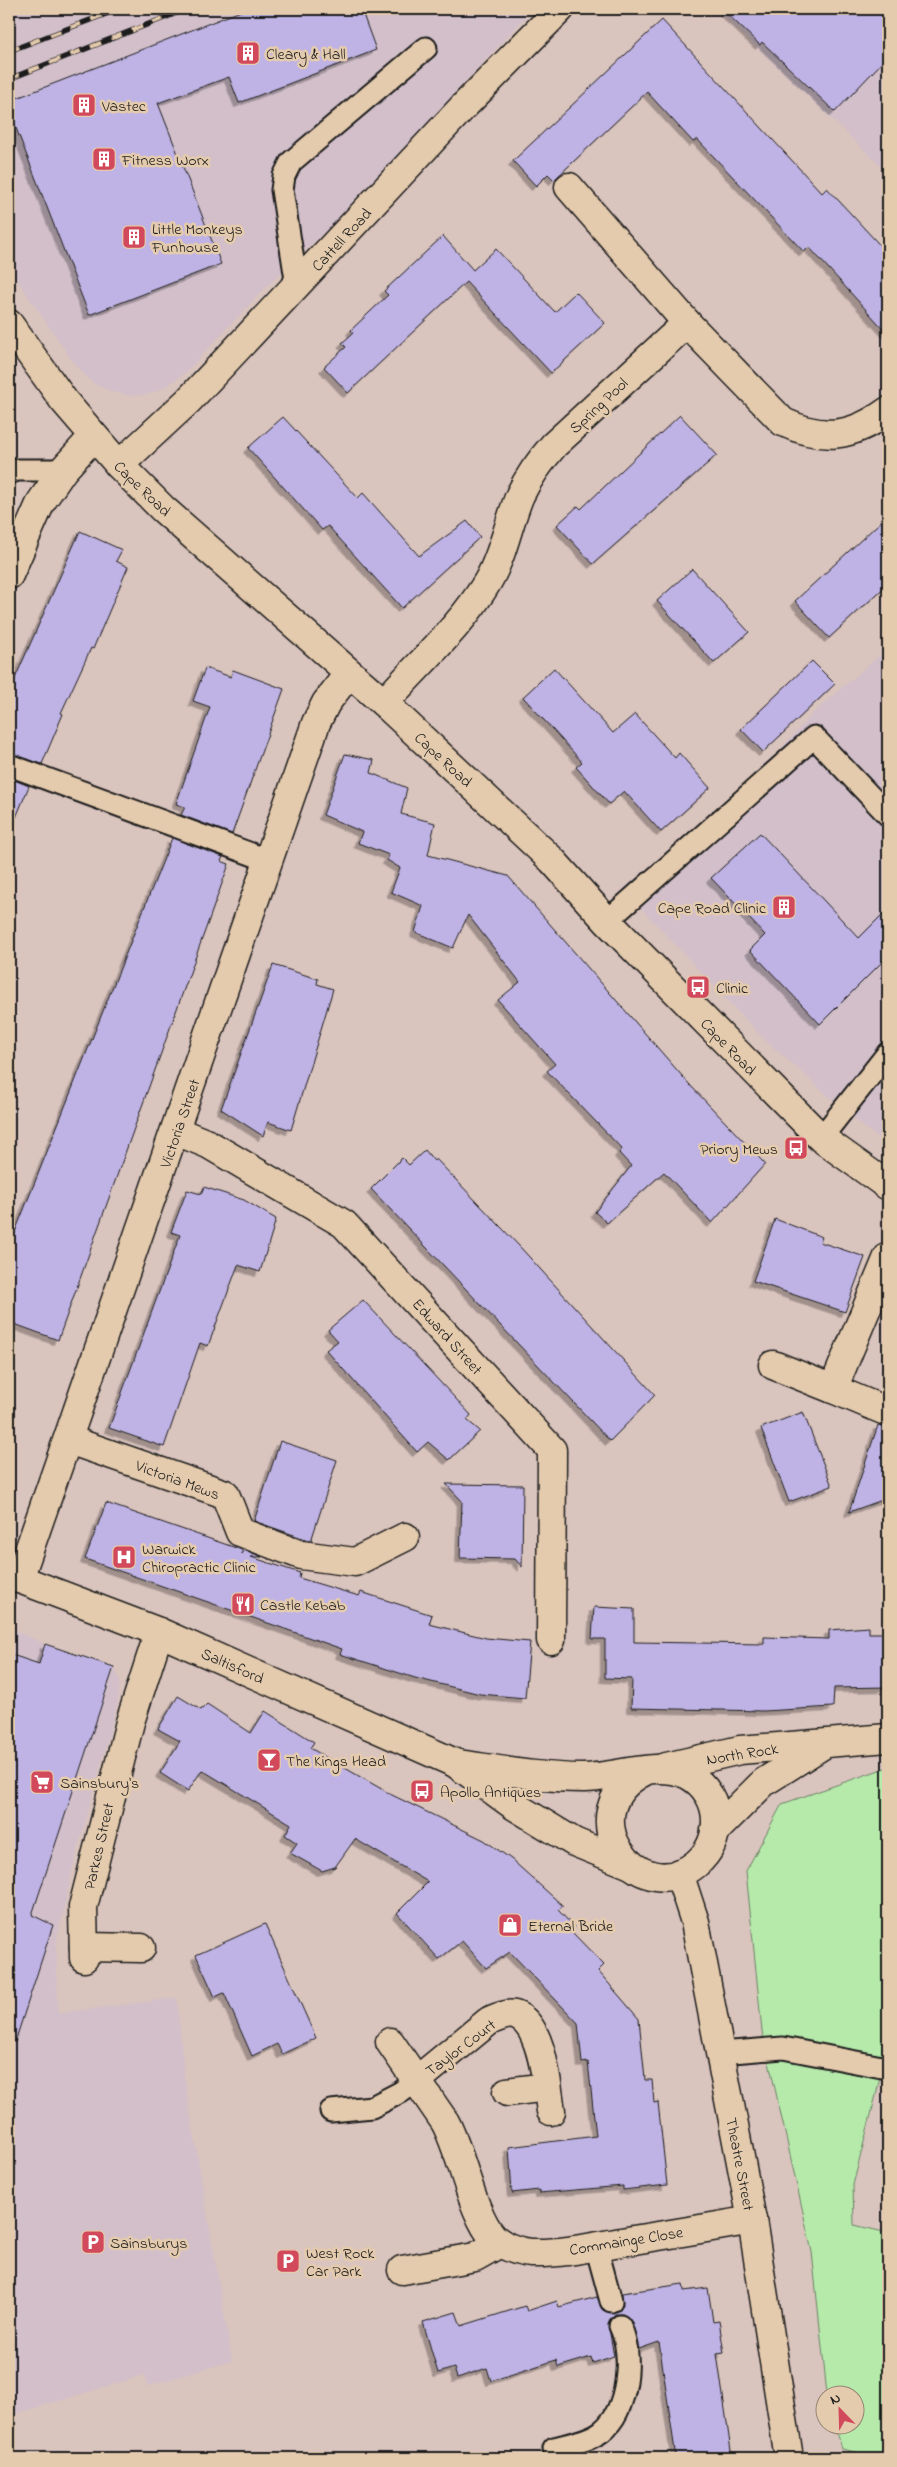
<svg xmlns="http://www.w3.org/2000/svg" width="897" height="2467" font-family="'Indie Flower',sans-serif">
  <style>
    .built { fill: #d2bfca }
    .green { fill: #b6eaab; stroke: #698364 }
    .building { fill: #bfb3e5; stroke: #1c1c1c; filter: url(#shadow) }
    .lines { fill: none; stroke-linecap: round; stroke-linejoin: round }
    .service-casing { stroke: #1c1c1c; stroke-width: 25 }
    .minor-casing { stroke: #1c1c1c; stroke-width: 31 }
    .tertiary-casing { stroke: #1c1c1c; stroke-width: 31 }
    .primary-casing { stroke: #1c1c1c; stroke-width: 31 }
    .service { stroke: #e5cbad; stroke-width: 21 }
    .minor { stroke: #e5cbad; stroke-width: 28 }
    .tertiary { stroke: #e5cbad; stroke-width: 28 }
    .primary { stroke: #e5cbad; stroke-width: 28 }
    .rail-casing { stroke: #1c1c1c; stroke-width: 5.5 }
    .rail { stroke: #e5cbad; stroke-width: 4; stroke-dasharray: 11; stroke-linecap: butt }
    .labels { text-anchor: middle; stroke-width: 5; stroke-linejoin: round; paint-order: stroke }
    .poi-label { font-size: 16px; fill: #1c1c1c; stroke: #e5cbad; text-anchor: start }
    .street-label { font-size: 16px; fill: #1c1c1c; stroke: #e5cbad }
  </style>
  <defs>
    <filter id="shadow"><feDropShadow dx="-4.5" dy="4.5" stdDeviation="0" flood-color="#0004"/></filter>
  </defs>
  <rect width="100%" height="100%" fill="#dac4be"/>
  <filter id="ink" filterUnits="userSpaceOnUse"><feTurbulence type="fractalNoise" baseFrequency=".02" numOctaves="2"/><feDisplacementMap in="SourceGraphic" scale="10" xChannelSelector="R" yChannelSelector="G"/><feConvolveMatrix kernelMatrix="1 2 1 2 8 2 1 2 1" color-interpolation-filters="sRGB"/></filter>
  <g filter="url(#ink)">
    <!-- built -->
    <g class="built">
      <path d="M9 9H533L329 228 266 287 185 373 165 387 150 394 133 396 112 392 93 383 76 366 9 268Z"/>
      <path d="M716 9H888V173L762 52Z"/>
      <path d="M888 648V1144L865 1128 762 1037 623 889 764 768 813 713Z"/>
      <path d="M9 1628 45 1644 114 1667 120 1681 118 1701 73 1867 56 1944 58 2013 177 1998 184 2076 232 2361 147 2386 144 2375 9 2416Z"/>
    </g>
    <!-- green -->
    <path class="green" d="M888 1767V2036L877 2091 853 2185 854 2225 888 2233V2458H882L842 2449 835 2425 854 2424V2394H827L812 2252 762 2031 746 1871 782 1804Z"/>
    <!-- building -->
    <g class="building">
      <path d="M246 9H361L376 50 239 103 229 77 158 103 221 264 89 315 9 110V101Z"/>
      <path d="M722 9H888V56L835 112 762 42 760 45Z"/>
      <path d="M662 20 822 193 827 188 888 254V334L809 247 804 252 697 139 693 142 647 92 554 180 548 174 536 186 513 161Z"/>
      <path d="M443 236 473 270 496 249 555 312 576 292 605 323 551 373 466 282 348 393 324 367 346 347 342 343 353 333 351 330 388 295 384 291Z"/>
      <path d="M680 415 717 455 593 564 557 525 578 506 581 509Z"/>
      <path d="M283 417 358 498 363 493 419 556 467 521 480 537 402 608 328 526 322 530 248 448Z"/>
      <path d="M888 515V584L829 638 795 601Z"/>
      <path d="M80 531 122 550 116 561 128 567 93 649 91 648 61 713 63 714 42 764 9 753V692Z"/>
      <path d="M692 569 749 632 714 663 657 601Z"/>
      <path d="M812 661 835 684 763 752 741 729Z"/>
      <path d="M205 668 231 677 233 670 284 689 232 834 181 815 185 807 176 804 210 707 193 701Z"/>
      <path d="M554 668 613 733 635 714 675 758 679 753 710 788 661 832 624 791 609 804 576 767 582 762 523 697Z"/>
      <path d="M345 754 374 760 371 773 407 788 401 814 435 823 428 855 508 876 690 1085 765 1164 712 1223 664 1172 607 1223 595 1212 631 1166 619 1153 622 1149 547 1071 555 1064 498 1000 520 982 468 915 453 948 415 932 423 906 391 892 400 868 387 860 389 855 358 843 362 832 323 815Z"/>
      <path d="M9 778 29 786 10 832 9 831Z"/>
      <path d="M760 833 859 938 888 909V956L820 1024 750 950 765 935 711 878Z"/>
      <path d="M172 838 223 857 221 861 229 864 58 1340 9 1322V1247Z"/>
      <path d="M273 965 318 979 317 984 333 989 291 1130 268 1122 263 1136 221 1109Z"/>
      <path d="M425 1150 434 1161 436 1159 520 1247 655 1395 610 1441 371 1189 402 1158 409 1165Z"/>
      <path d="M204 1187 244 1200 276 1219 260 1272 238 1265 208 1346 200 1343 164 1447 109 1428 180 1235 171 1232 187 1190 201 1194Z"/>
      <path d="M775 1219 822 1237 820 1242 865 1257 845 1312 753 1281Z"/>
      <path d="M363 1300 471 1415 467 1420 480 1431 449 1460 428 1442 417 1452 326 1350 338 1341 328 1330Z"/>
      <path d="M803 1412 832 1486 789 1502 761 1428Z"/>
      <path d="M878 1425 888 1427V1498L849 1512Z"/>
      <path d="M280 1441 337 1460 311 1541 254 1521Z"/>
      <path d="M446 1484 523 1485 522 1567 515 1559 460 1558 462 1501Z"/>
      <path d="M106 1503 242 1550V1554L245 1550 262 1557H251L300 1573 299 1578 359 1596 361 1592 432 1615 429 1624 486 1638 530 1642 525 1698 480 1694 415 1678 340 1654 342 1649 85 1559Z"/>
      <path d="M594 1607 634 1609V1642L764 1644V1637L829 1639V1630L869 1627V1633H888V1687L834 1688 833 1707 764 1711 631 1708 632 1679 605 1678V1639H592Z"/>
      <path d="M45 1644 114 1667 32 1915 53 1925 15 2042 9 2041V1654L39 1664Z"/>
      <path d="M178 1696 201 1710 207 1704 251 1733 265 1711 314 1742 310 1748 392 1795 484 1840 511 1859 563 1906 558 1910 574 1927 570 1930 604 1965 598 1971 639 2019 645 2080H652L654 2103 658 2102 667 2185 623 2190V2186L539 2193V2190L512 2193 509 2147 596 2136 588 2062 582 2063 578 2023 510 1952 486 1968 462 1941 439 1959 397 1913 428 1882 355 1839 335 1867 322 1871 290 1853 297 1843 285 1835 291 1824 202 1770 188 1791 160 1773 180 1741 158 1729Z"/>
      <path d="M265 1924 316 2038 282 2054 277 2044 252 2056 224 1993 215 1997 196 1955Z"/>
      <path d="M683 2284 684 2291 708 2288 713 2322 719 2321 724 2353 717 2354 732 2458H676L659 2342 639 2349 632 2322 623 2314H615L608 2323 614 2356 593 2363 591 2357 558 2367 556 2360 491 2381 487 2368 457 2378 454 2368 438 2373 423 2322 456 2312 461 2326 525 2306 527 2311 557 2301 559 2307 597 2297 603 2310 614 2313 623 2305 622 2293Z"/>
    </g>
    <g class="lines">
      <!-- service casing -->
      <g class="service-casing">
        <g id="service">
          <path d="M297 286 282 190 284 176 291 162 426 48"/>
          <path d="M9 473 17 470H63"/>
          <path d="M9 765 270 861"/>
          <path d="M607 921 814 737 888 815"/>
          <path d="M821 1138 888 1053"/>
          <path d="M720 2053 783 2048 882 2067"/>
          <path d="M331 2111 372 2107 401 2092 416 2081"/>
          <path d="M596 2246 611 2301"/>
          <path d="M556 2458 554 2448C569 2444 589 2441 602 2431 628 2410 634 2355 620 2326"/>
        </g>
      </g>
      <!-- minor casing -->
      <g class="minor-casing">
        <g id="minor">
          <path d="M569 187 687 323"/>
          <path d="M119 465 188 401 463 107 560 9"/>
          <path d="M9 575 41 502 63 470 93 437"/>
          <path d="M384 703C419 663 461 627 488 581 504 553 508 523 520 495 529 476 541 460 554 445L687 323 783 422C824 441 852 437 888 411"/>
          <path d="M176 1131 208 1144 344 1224 552 1450 551 1640"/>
          <path d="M888 1257 833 1389 888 1412"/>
          <path d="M773 1365 833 1389"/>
          <path d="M69 1440 225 1494 240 1532 301 1555 355 1562 405 1537"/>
          <path d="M19 1579 316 723 326 703 349 673"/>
          <path d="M84 1947 141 1948"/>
          <path d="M84 1958 83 1907 130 1722 159 1632"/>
          <path d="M390 2042 445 2122C462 2153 472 2214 493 2237 502 2246 518 2252 531 2253 561 2254 592 2247 621 2242 665 2235 708 2228 752 2220"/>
          <path d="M416 2081 489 2021C496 2018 507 2013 515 2015 543 2024 547 2087 551 2111"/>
          <path d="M507 2092 547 2087"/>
          <path d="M402 2270 475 2257 500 2243"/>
        </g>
      </g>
      <!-- tertiary casing -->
      <g class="tertiary-casing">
        <g id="tertiary">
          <path d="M9 324 64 401 119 465 163 509 384 703 552 860 607 921 821 1138 888 1186"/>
          <path d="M679 1873 695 1922 752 2220 789 2458"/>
        </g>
      </g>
      <!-- primary casing -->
      <g class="primary-casing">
        <g id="primary">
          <path d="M9 1575 159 1632 455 1763 513 1805 574 1842 631 1865"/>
          <path d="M459 1764C500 1770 541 1778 583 1778 616 1778 658 1760 688 1775 705 1784 716 1802 716 1821 716 1838 709 1853 696 1864 637 1912 566 1810 645 1771"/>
          <path d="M662 1768 740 1750 888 1738"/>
          <path d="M715 1831 764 1782 821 1746"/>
        </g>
      </g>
      <!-- service -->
      <use href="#service" class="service"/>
      <!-- minor -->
      <use href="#minor" class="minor"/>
      <!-- tertiary -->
      <use href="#tertiary" class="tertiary"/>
      <!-- primary -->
      <use href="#primary" class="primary"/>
      <!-- rail casing -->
      <g class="rail-casing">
        <g id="rail">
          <path d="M9 51 119 9"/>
          <path d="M9 79 187 9"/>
        </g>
      </g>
      <!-- rail -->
      <use href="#rail" class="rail"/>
    </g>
  </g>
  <!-- icons -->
  <defs>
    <g id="building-square" transform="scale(1.25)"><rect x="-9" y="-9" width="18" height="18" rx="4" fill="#d1495b" stroke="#e5cbad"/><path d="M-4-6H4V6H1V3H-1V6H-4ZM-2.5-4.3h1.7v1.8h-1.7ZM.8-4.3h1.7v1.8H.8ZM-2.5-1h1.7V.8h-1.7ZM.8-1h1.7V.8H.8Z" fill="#fff"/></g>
    <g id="bus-square" transform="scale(1.25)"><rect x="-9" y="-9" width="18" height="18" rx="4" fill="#d1495b" stroke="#e5cbad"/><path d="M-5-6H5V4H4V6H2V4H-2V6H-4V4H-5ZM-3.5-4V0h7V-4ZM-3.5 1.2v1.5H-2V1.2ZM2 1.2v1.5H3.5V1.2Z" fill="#fff"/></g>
    <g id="hospital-square" transform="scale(1.25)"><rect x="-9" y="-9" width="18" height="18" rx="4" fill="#d1495b" stroke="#e5cbad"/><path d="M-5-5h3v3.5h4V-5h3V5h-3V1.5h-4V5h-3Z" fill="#fff"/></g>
    <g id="restaurant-square" transform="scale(1.25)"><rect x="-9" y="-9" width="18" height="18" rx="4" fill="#d1495b" stroke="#e5cbad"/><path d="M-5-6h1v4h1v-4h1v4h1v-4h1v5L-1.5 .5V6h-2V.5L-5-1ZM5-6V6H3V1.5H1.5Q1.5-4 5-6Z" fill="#fff"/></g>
    <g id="bar-square" transform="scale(1.25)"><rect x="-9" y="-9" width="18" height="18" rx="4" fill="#d1495b" stroke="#e5cbad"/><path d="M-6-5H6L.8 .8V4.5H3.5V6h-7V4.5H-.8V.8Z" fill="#fff"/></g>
    <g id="supermarket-square" transform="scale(1.25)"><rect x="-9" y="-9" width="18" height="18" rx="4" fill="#d1495b" stroke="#e5cbad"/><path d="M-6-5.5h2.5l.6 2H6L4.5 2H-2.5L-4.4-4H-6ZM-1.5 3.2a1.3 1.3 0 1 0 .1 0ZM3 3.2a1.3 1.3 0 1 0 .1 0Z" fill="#fff"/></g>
    <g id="shop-square" transform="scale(1.25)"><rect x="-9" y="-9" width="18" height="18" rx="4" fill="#d1495b" stroke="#e5cbad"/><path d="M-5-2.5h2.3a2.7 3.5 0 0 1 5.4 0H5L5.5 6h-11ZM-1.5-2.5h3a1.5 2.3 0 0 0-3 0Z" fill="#fff"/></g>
    <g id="parking-square" transform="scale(1.25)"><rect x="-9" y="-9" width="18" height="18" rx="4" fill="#d1495b" stroke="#e5cbad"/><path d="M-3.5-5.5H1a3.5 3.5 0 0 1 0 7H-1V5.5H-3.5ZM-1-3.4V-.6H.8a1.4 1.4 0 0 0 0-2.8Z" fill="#fff"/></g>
  </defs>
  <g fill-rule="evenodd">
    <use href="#building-square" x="248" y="53"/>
    <use href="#building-square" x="84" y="105"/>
    <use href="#building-square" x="104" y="159"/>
    <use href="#building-square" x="134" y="237"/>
    <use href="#building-square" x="784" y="907"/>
    <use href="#bus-square" x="698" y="987"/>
    <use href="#bus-square" x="796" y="1148"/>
    <use href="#hospital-square" x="124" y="1557"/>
    <use href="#restaurant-square" x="243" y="1604"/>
    <use href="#bar-square" x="269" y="1760"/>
    <use href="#supermarket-square" x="42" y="1782"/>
    <use href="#bus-square" x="422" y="1791"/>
    <use href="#shop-square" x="510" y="1925"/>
    <use href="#parking-square" x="93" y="2242"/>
    <use href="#parking-square" x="288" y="2261"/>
  </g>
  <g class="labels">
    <!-- poi labels -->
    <g class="poi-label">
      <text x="266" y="59">Cleary &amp; Hall</text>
      <text x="102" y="111">Vastec</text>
      <text x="122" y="165">Fitness Worx</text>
      <text x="152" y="234">Little Monkeys<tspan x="152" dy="18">Funhouse</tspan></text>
      <text x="766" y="913" text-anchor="end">Cape Road Clinic</text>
      <text x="716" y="993">Clinic</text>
      <text x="778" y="1154" text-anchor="end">Priory Mews</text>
      <text x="142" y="1554">Warwick<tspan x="142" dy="18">Chiropractic Clinic</tspan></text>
      <text x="260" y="1610">Castle Kebab</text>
      <text x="286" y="1766">The Kings Head</text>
      <text x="60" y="1788">Sainsbury's</text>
      <text x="440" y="1797">Apollo Antiques</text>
      <text x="528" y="1931">Eternal Bride</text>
      <text x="110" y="2248">Sainsburys</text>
      <text x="306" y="2258">West Rock<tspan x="306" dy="18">Car Park</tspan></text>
    </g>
    <!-- street labels -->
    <g class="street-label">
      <text transform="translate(341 239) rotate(-47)" y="6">Cattell Road</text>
      <text transform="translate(598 405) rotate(-43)" y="6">Spring Pool</text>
      <text transform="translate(143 488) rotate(44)" y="6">Cape Road</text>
      <text transform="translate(444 759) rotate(43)" y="6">Cape Road</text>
      <text transform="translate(729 1046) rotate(46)" y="6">Cape Road</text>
      <text transform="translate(179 1123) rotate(-71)" y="6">Victoria Street</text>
      <text transform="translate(448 1336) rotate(48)" y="6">Edward Street</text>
      <text transform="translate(178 1479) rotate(20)" y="6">Victoria Mews</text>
      <text transform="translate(233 1665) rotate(24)" y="6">Saltisford</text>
      <text transform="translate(742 1753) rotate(-9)" y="6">North Rock</text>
      <text transform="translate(98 1846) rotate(-77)" y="6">Parkes Street</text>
      <text transform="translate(460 2047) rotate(-37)" y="6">Taylor Court</text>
      <text transform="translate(741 2164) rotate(79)" y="6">Theatre Street</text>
      <text transform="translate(626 2240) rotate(-9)" y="6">Commainge Close</text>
    </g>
  </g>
  <!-- margin -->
  <rect width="897" height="2467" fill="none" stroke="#e5cbad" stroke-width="30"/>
  <rect x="15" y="15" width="867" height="2437" fill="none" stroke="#1c1c1c" stroke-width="2" filter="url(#ink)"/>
  <!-- north arrow -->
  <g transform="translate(840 2410) rotate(337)"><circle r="24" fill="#e5cbad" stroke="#958573"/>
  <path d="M0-4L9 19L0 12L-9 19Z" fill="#d1495b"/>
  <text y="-8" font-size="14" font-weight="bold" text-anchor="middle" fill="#1c1c1c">N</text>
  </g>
</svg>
